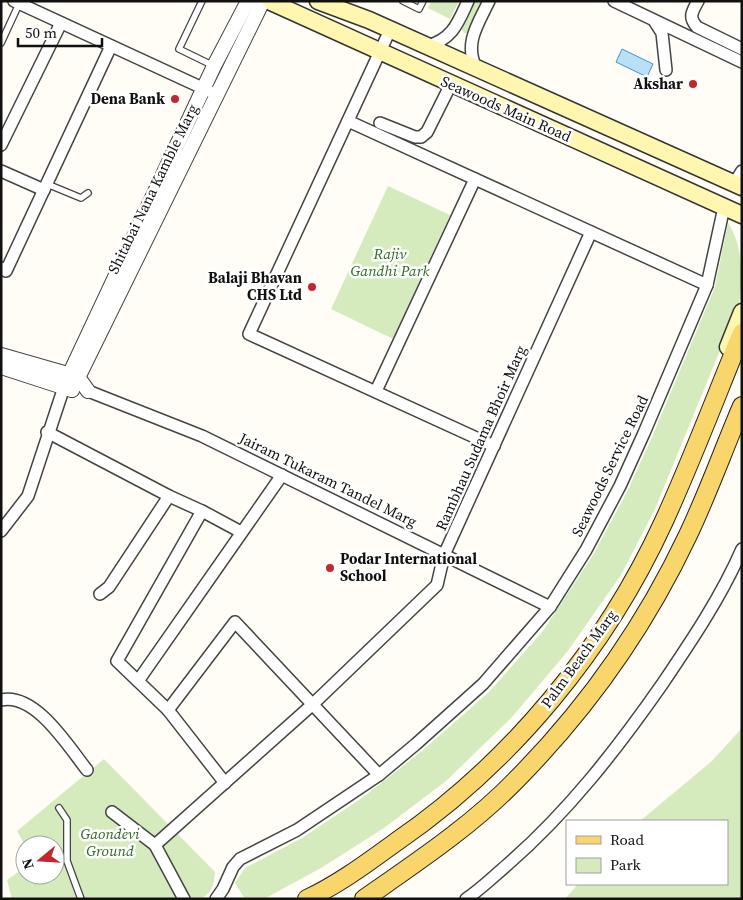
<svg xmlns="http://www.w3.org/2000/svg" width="743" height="900" font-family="'Source Serif 4',serif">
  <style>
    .green { fill: #d5ebbd }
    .water { fill: #b9e0f7; stroke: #3f96cf }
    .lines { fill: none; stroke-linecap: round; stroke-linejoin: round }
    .service-casing { stroke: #444; stroke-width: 8 }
    .minor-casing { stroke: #444; stroke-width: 14 }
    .tertiary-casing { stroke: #444; stroke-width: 16 }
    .secondary-casing { stroke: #333; stroke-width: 19 }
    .primary-casing { stroke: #222; stroke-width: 20 }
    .service { stroke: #fff; stroke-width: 5.5 }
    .minor { stroke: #fff; stroke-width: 11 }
    .tertiary { stroke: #fff; stroke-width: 14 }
    .secondary { stroke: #fff6b0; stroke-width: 16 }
    .primary { stroke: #f9d66b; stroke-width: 18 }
    .poi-dot { fill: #c4262e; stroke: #fff; stroke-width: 2 }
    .labels { text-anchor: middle; stroke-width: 5; stroke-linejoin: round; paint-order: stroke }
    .poi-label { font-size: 15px; font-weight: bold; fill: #111; stroke: #fff; text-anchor: end }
    .street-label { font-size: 15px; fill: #111; stroke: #fff }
    .park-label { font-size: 15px; font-style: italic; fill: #2f6b1f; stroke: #fff }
  </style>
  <rect width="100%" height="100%" fill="#fffdf5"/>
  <!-- green -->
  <g class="green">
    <path d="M431 1H459L450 19 428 8Z"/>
    <path d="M472 1H486L468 33H464L460 27Z"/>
    <path d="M388 186 450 215 393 339 331 309Z"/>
    <path d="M728 223C743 245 743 276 739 304L655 509 621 575 567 652 512 717 446 781 384 828 321 868 264 899H245L235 883 245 868 302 838 362 798 422 751 489 692 543 631 593 555 628 490 652 437 715 287Z"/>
    <path d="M742 728V899H565L578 884H727V821H640L712 761Z"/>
    <path d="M104 759 215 872C214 884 213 893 200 899H12L7 880 25 867V875H55V845H25L17 831Z"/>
  </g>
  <!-- water -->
  <path class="water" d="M622 49 653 64 647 77 616 62Z"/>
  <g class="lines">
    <!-- service casing -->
    <g class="service-casing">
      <g id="service">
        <path d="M202 1 179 49 214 66"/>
        <path d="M403 1 419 9 423 1"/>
        <path d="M1 43 19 4"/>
        <path d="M47 184 81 198 88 193"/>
        <path d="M59 808 67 820V861L81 899"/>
      </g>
    </g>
    <!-- minor casing -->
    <g class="minor-casing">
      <g id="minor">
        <path d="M14 1 209 91"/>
        <path d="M614 1 742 62"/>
        <path d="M698 1C692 12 688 17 697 27L742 49"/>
        <path d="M655 22 662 33 666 70"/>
        <path d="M390 30 249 334 494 446"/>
        <path d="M427 46C452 40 458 23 468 1"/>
        <path d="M476 68C464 43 478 24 489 1"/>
        <path d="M348 121 707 285"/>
        <path d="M380 123 415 137H421L427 132 451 84"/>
        <path d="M1 145 61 23"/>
        <path d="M1 171 44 190"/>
        <path d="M734 184 742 171"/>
        <path d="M1 268 6 271 111 46"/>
        <path d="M88 391 202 436 550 607"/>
        <path d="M376 391 475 179"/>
        <path d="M47 432 169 496 109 587 100 594"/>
        <path d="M169 496 202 511"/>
        <path d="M1 531 28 496 64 387"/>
        <path d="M138 681 282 475"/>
        <path d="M1 700C35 692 68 746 87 770"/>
        <path d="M168 710 235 622 379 775"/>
        <path d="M225 783 168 710 117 661 202 511 241 532"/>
        <path d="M112 812 155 845 184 899"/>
        <path d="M155 845 313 704 437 585 444 555 591 232"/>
        <path d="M216 899 223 889 233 867 240 859 297 830 379 775 416 744 483 684 550 607 586 550 620 486 644 433 707 285 724 207"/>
        <path d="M466 899C481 889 494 876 507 865 568 812 617 749 663 683 692 640 721 597 742 549"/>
      </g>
    </g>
    <!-- tertiary casing -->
    <g class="tertiary-casing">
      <g id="tertiary">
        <path d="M1 355 78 377 88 391"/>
        <path d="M1 367 72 390"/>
        <path d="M64 386 214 66 248 1"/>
        <path d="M72 390 262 3"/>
      </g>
    </g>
    <!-- secondary casing -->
    <g class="secondary-casing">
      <g id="secondary">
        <path d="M318 1 369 20 742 187"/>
        <path d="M271 2 742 215"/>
        <path d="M728 347 742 312"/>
      </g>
    </g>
    <!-- primary casing -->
    <g class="primary-casing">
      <g id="primary">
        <path d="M307 899C339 884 367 863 396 842 511 763 606 648 664 521 692 460 716 396 742 333"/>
        <path d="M364 899C417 862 473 825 518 778 587 708 646 624 688 535 708 493 724 448 742 406"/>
      </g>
    </g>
    <!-- service -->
    <use href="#service" class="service"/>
    <!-- minor -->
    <use href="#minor" class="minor"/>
    <!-- tertiary -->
    <use href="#tertiary" class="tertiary"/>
    <!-- secondary -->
    <use href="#secondary" class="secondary"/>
    <!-- primary -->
    <use href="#primary" class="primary"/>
  </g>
  <!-- markers -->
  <g class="poi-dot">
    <circle cx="693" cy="84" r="5"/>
    <circle cx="175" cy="99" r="5"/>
    <circle cx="312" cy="287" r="5"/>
    <circle cx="330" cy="568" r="5"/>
  </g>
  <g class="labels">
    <!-- poi labels -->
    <g class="poi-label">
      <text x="683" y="89">Akshar</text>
      <text x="165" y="104">Dena Bank</text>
      <text x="302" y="283">Balaji Bhavan<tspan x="302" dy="17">CHS Ltd</tspan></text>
      <text x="340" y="564" text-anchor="start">Podar International<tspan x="340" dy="17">School</tspan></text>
    </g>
    <!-- street labels -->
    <g class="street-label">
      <text transform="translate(506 109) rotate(24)" y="5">Seawoods Main Road</text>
      <text transform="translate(153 189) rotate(-64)" y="5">Shitabai Nana Kamble Marg</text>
      <text transform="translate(481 438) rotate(-66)" y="5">Rambhau Sudama Bhoir Marg</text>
      <text transform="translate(610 466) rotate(-64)" y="5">Seawoods Service Road</text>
      <text transform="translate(328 480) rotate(26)" y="5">Jairam Tukaram Tandel Marg</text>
      <text transform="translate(579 659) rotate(-54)" y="5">Palm Beach Marg</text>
    </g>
    <!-- park labels -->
    <g class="park-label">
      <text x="390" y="259">Rajiv<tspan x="390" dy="17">Gandhi Park</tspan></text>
      <text x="110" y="839">Gaondevi<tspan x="110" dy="17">Ground</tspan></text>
    </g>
  </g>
  <!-- border -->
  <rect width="743" height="900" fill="none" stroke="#111111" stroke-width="5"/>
  <!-- legend -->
  <rect x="566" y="820" width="162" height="65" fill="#ffffff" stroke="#a0a0a0"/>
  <rect x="576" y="836" width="25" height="8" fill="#f9d66b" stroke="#a0a0a0"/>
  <text x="610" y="845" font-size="15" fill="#111111">Road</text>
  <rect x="576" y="858" width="25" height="15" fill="#d5ebbd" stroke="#a0a0a0"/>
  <text x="610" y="870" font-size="15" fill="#111111">Park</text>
  <!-- north arrow -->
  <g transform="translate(40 860) rotate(252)"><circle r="24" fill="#ffffff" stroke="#a0a0a0"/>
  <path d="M0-4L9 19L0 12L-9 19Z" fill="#c4262e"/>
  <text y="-8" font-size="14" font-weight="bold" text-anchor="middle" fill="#111111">N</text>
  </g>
  <!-- scale -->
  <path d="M18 38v8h84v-8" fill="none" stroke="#111111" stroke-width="2.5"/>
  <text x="25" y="38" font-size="15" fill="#111111" stroke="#ffffff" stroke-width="4" paint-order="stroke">50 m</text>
</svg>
